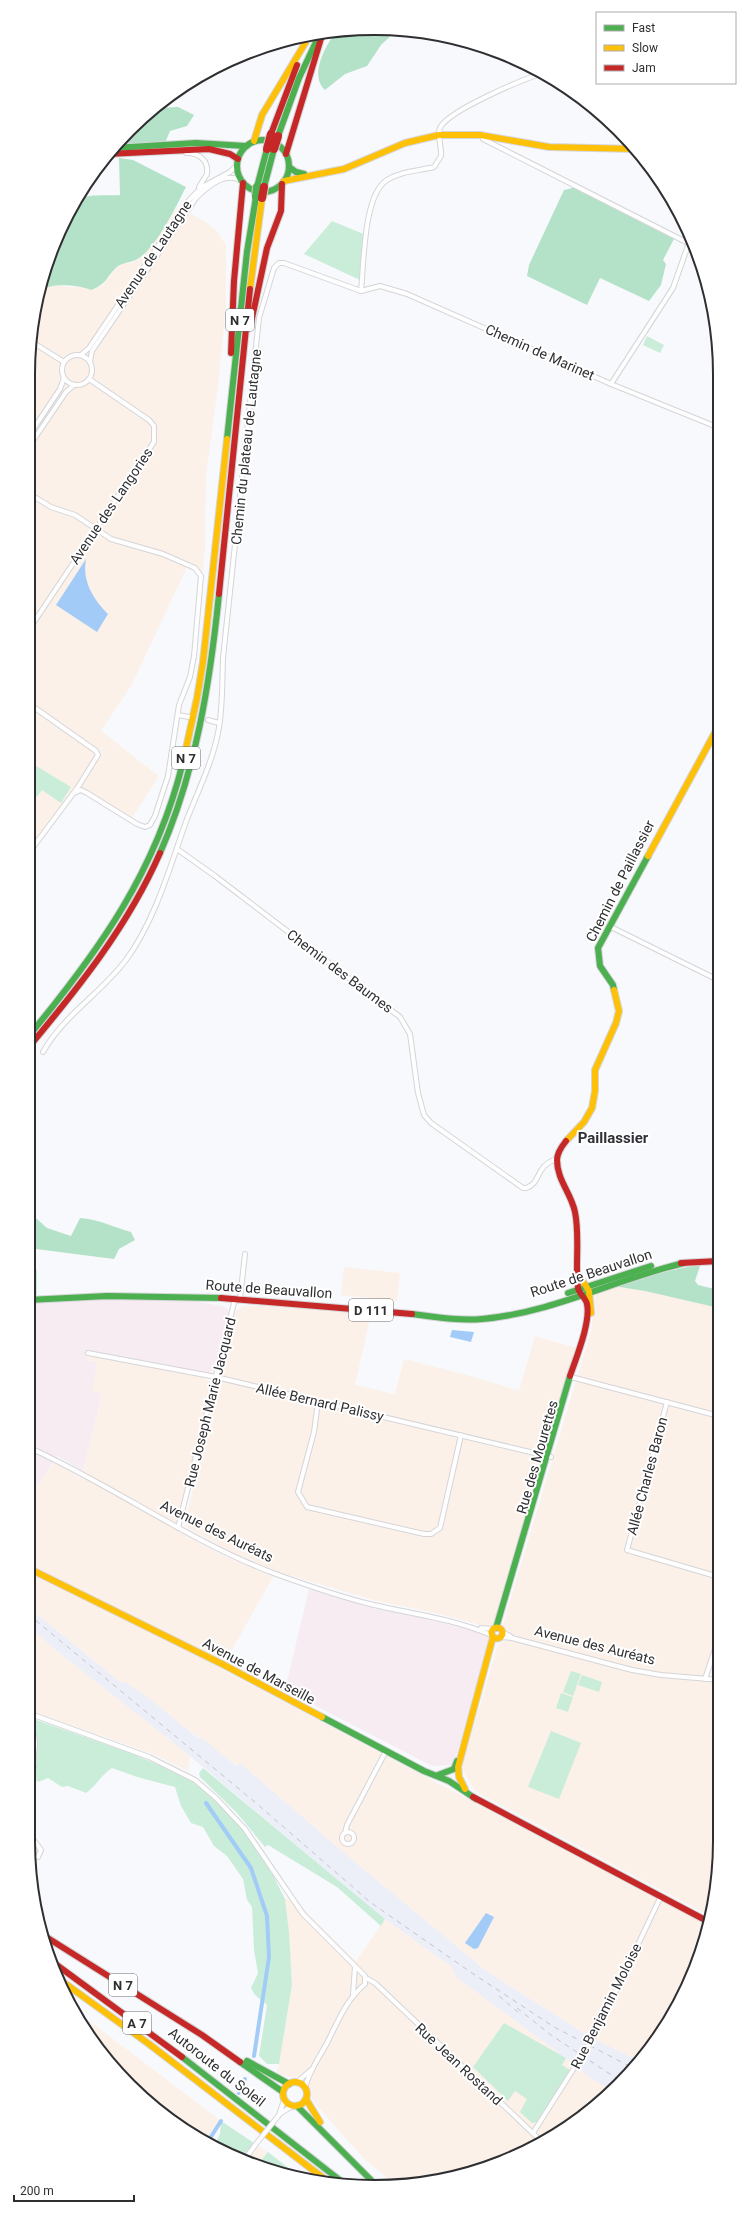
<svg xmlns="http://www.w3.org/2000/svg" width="748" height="2215" font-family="Roboto,sans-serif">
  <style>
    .commercial { fill: #f6ecf1 }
    .industrial { fill: #fbf1e9 }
    .built { fill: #eceef8 }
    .green { fill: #caedd9 }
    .forest { fill: #b3e2c9 }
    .water { fill: #a2cbf8 }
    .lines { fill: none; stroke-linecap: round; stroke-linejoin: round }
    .canal { stroke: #a2cbf8; stroke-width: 4 }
    .street-casing { stroke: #d5d5d8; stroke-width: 6 }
    .fast-casing { stroke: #d5d5d8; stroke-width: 8 }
    .slow-casing { stroke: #d5d5d8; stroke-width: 8 }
    .jam-casing { stroke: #d5d5d8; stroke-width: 8 }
    .street { stroke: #fefeff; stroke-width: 4 }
    .fast { stroke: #4caf50; stroke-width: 6 }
    .slow { stroke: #ffc107; stroke-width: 6 }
    .jam { stroke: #c62828; stroke-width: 6 }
    .rail { stroke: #c5c5c6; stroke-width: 1; stroke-dasharray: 5 5; stroke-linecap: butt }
    .street-bridge-casing { stroke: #d5d5d8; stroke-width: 6; stroke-linecap: butt }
    .fast-bridge-casing { stroke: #d3d3d5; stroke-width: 10; stroke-linecap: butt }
    .jam-bridge-casing { stroke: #d3d3d5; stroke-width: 10; stroke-linecap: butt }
    .street-bridge { stroke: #fefeff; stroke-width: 4 }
    .fast-bridge { stroke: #4caf50; stroke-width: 8 }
    .jam-bridge { stroke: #c62828; stroke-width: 8 }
    .labels { text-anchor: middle; stroke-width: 4; stroke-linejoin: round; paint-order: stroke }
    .shield { fill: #fff; stroke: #6d6d70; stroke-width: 1 }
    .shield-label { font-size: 13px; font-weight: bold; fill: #2f2f32 }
    .street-label { font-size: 14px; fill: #2f2f32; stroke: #fff }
    .neighbourhood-label { font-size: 15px; font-weight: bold; fill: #303137; stroke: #fff }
    .rim { fill: none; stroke: #2f2f32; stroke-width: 2 }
  </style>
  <rect width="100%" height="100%" fill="#f8f9fc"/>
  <!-- commercial -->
  <g class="commercial">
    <path d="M157 1298 195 1301 222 1306 228 1309 229 1319 216 1367 210 1373 206 1374 88 1351 87 1360 97 1362 102 1394 83 1471 57 1456 28 1500V1303L82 1299Z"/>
    <path d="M309 1589 372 1608 428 1619 486 1634 490 1643 454 1762 450 1765 432 1766 285 1690Z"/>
  </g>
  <!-- industrial -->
  <g class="industrial">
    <path d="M177 207 204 221 217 231 226 245V306L218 386 206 475 205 550 202 575 200 570 189 563 131 686 101 731 159 776 129 822 86 793 80 792 74 795 28 858V374L39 292 43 288 55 285 71 287 81 286 91 290 102 286 119 265 134 262 145 254Z"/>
    <path d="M344 1267 400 1273 397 1301 341 1295Z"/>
    <path d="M613 1286 645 1291 719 1308 720 1841 710 1916 476 1792 461 1768 498 1645 504 1641 506 1631 503 1624 591 1331 595 1296 597 1292Z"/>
    <path d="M262 1305 371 1314 355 1385 395 1394 404 1359 475 1377 519 1391 535 1336 577 1348 497 1622 488 1627 435 1613 377 1601 281 1573 230 1551 187 1528 185 1522 235 1312 243 1306Z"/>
    <path d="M88 1355 205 1378 211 1383 181 1514 175 1530 225 1556 273 1577 221 1669 709 1926 662 2033 639 2061 591 2038 485 1970 344 1853 240 1763 237 1766 125 1683H121L28 1607V1500L54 1462 80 1478 83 1471 102 1394 92 1392 97 1362 87 1360Z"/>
    <path d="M28 1624 51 1646 190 1756 188 1771 153 1754 28 1710Z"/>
    <path d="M294 1897 308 1913 356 1961 385 1919 452 1967 456 1977 574 2064 588 2076 613 2091 566 2129 463 2175 398 2186 365 2160 312 2100 309 2082 299 2076 294 2078 277 2074 292 1985 289 1932 285 1899Z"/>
    <path d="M79 2013 221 2121 207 2143 164 2116 114 2069Z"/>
    <path d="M259 2146 296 2174 248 2159Z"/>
  </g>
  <!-- built -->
  <g class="built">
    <path d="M28 1607 121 1683 125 1682 155 1703 199 1739 201 1737 236 1766 240 1763 344 1853 485 1970 591 2038 578 2061 574 2064 456 1977 452 1967 385 1919 190 1756 51 1646 28 1624Z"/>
    <path d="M596 2040 639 2061 613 2091 588 2076 578 2067Z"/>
  </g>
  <!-- green -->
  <g class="green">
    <path d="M332 221 366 235 360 280 304 254Z"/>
    <path d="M647 336 664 345 660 353 643 345Z"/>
    <path d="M28 761 71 787 61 803 42 790 28 808Z"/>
    <path d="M37 1270V1295L28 1296V1271Z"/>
    <path d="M571 1671 581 1674 573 1696 563 1692Z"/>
    <path d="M582 1675 602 1682 599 1692 578 1685Z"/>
    <path d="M561 1693 573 1697 568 1712 556 1708Z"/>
    <path d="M28 1717 133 1754 186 1777 207 1793 243 1829 273 1875 285 1899 289 1932 292 1985 279 2064H267L259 2056 267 2005 255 1995 251 1988 258 1973 254 1950 252 1907 247 1900 243 1879 227 1856 214 1846 203 1827 191 1823 181 1806 175 1787 137 1777 112 1768C101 1775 96 1786 86 1793L68 1786 62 1787 48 1778 38 1782 34 1778 36 1758 32 1751 31 1741 28 1738Z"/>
    <path d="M551 1731 581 1743 559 1799 528 1787Z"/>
    <path d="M203 1768 385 1919 381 1926 337 1887 268 1845 265 1847 237 1813 200 1777 199 1773Z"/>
    <path d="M504 2023 566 2058 562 2065 571 2071 539 2122 532 2123 520 2112 527 2099 515 2091 508 2101 473 2067Z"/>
    <path d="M221 2121 254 2143 242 2158 221 2151 214 2147 220 2134Z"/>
    <path d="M268 2152 296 2174 259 2163Z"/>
  </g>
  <!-- forest -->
  <g class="forest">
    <path d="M398 29 381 45 367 66 345 74 325 90C309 76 325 45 337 31Z"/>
    <path d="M178 107 194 115 187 126 170 131 165 143 120 144 146 114 154 108Z"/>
    <path d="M119 158 133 160 186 187C177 205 158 243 143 255 135 263 124 262 118 266 105 277 109 283 91 290 78 285 49 282 39 292 41 272 65 208 83 198 89 194 111 196 120 195Z"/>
    <path d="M576 187 675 237 663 260 666 264 661 285 649 301 600 278 587 305 527 276 529 265 564 190Z"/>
    <path d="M28 1211 47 1228 71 1236 80 1218C98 1219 113 1227 131 1232L135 1240 119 1249 114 1259 28 1248Z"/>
    <path d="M692 1266H700L695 1281 698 1285 719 1290V1308L645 1291 613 1286 646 1276Z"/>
  </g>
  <!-- water -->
  <g class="water">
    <path d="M86 559C82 581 93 599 108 614L97 632 56 605Z"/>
    <path d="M452 1330 474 1332 471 1342 450 1337Z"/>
    <path d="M486 1913 494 1917 478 1948 474 1949 465 1943Z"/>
  </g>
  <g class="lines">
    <!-- canal -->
    <g class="canal">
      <path d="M206 1803 251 1868 267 1916 269 1957 254 2056"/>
      <path d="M239 2093 245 2079"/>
      <path d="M207 2143 221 2121"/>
    </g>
    <!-- street casing -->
    <g class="street-casing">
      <g id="street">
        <path d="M482 135 483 139 688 243"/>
        <path d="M186 153C199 153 209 160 207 174L199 187"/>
        <path d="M361 291 380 286 407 294 611 384 717 427"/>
        <path d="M361 291C364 265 363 195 387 180 401 171 418 171 434 167L441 156C442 147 436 133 441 126 453 109 519 81 540 74"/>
        <path d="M32 342 64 362"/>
        <circle cx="77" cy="370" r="15"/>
        <path d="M81 355 89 348 189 200 202 187 230 172 237 165"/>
        <path d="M90 362 92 351 196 198C207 187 224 172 240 180"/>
        <path d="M611 384 673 288 691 237"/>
        <path d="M28 437 60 389 64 378"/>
        <path d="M28 448 66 392 74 385"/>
        <path d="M28 493 51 507 75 515 111 539 163 554 195 568 201 576 194 656 190 677 179 705 168 776 155 816 150 825 145 827 137 824 87 793 81 790 74 793"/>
        <path d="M28 631 154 442V426L149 420 89 379"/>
        <path d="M28 703 96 751 98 755 78 787 28 854"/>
        <path d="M178 715 189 717"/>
        <path d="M208 720 219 723"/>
        <path d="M177 849 215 876 400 1017 410 1034 418 1093 424 1115 431 1123 523 1188H526C542 1183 534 1166 557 1159"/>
        <path d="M609 926 718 980"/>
        <path d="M43 1052C63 1016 101 993 126 960 156 919 170 866 187 819 198 791 212 763 218 733 223 709 222 683 223 658L259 318 274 268 279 263H284L361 291"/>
        <path d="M240 1299 245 1254"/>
        <path d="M88 1353 216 1377 551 1457"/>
        <path d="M571 1377 719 1416"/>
        <path d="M318 1402 314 1432 298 1492 307 1507 424 1534H431L440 1528 461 1435"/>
        <path d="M667 1402 627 1550 719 1577"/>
        <path d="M28 1447C112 1485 187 1540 273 1573 306 1585 340 1597 374 1605 413 1614 454 1619 491 1635"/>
        <path d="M178 1528 235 1299"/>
        <path d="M481 1628 493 1629"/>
        <path d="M502 1632 510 1636"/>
        <path d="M501 1637 512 1638 632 1670 661 1675 720 1680"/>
        <path d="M705 1679 720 1634"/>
        <path d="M28 1713 149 1757 195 1780 216 1798 245 1829 303 1914 365 1976V1984C346 2000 338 2021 327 2043 319 2058 309 2071 305 2088"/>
        <path d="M28 1729 34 1735 35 1744 28 1815"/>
        <path d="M28 1763 34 1767"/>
        <circle cx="348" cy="1838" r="6"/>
        <path d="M28 1832 41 1850 38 1857H30"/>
        <path d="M345 1833 347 1825 386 1751"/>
        <path d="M366 1978 375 1983 540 2140"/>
        <path d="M353 1995 355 1966"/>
        <path d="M296 2083 311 2070"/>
        <path d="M281 2113 292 2106"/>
        <path d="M279 2115 284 2100"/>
        <path d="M533 2133 595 2035 661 1896"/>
        <path d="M245 2159 256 2144"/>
      </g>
    </g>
    <!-- fast casing -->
    <g class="fast-casing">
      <g id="fast">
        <path d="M278 136 299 78 316 42"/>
        <circle cx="263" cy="166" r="26"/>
        <path d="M114 148 196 143 246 146"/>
        <path d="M289 167 296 172 304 174"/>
        <path d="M257 187 267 149"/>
        <path d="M264 187 274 149"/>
        <path d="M227 439 247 252 256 197"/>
        <path d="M160 853C196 771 210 683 219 594"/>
        <path d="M614 990 613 985 600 966 598 948 648 856"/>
        <path d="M28 1037C99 951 156 872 183 762"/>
        <path d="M568 1293 651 1266"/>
        <path d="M28 1300 107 1296 221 1298"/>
        <path d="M412 1314C435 1317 458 1321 482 1319 552 1313 616 1279 684 1263"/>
        <path d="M496 1628 570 1376"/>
        <path d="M322 1717 424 1771 449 1781 476 1799"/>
        <path d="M438 1775 454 1769 457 1761"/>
        <path d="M182 2057 346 2185"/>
        <path d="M247 2061 289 2084"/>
        <path d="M240 2062 283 2092"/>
        <path d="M297 2106 377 2186"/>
      </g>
    </g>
    <!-- slow casing -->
    <g class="slow-casing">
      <g id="slow">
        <path d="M254 141 262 115 310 35"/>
        <path d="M284 181 344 169 405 143 439 135H480L549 147 636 149"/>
        <path d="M250 289 262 198"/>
        <path d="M183 762 197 698 203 662 227 439"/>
        <path d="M648 856 718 727"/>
        <path d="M566 1141 584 1122 592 1108 595 1091V1070L616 1023 619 1011 614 990"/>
        <path d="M579 1275 589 1291 591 1313"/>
        <path d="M28 1568 224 1665 322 1717"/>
        <circle cx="497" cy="1633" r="5.5"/>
        <path d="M465 1789 459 1777 458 1767 493 1637"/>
        <path d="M56 1977 149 2044 331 2184"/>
        <circle cx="295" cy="2094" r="12"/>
        <path d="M306 2099 320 2122"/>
      </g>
    </g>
    <!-- jam casing -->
    <g class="jam-casing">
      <g id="jam">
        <path d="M271 134 297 65"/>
        <path d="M108 154 209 149 230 154 238 159"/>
        <path d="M286 154 323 32"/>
        <path d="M251 323 267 248 281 211 282 184"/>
        <path d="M231 353 234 281 243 183"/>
        <path d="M219 594 250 289"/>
        <path d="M28 1048C79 987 128 926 160 853"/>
        <path d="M566 1141C562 1146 557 1154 557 1160 557 1180 571 1193 575 1212 580 1237 575 1263 578 1288 579 1294 586 1298 587 1304 591 1322 576 1358 570 1376"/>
        <path d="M681 1263 719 1261"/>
        <path d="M221 1298 412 1314"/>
        <path d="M473 1797 709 1922"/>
        <path d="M43 1935 202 2035 240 2062"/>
        <path d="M50 1960 182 2057"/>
      </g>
    </g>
    <!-- street -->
    <use href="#street" class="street"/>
    <!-- fast -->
    <use href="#fast" class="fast"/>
    <!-- slow -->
    <use href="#slow" class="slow"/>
    <!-- jam -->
    <use href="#jam" class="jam"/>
    <!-- rail -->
    <g class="rail">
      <path d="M28 1614 256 1803 370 1902 469 1971 554 2027 633 2068"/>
      <path d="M499 1996 520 2014"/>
      <path d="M517 2008 551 2035 622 2082"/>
    </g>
    <!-- street-bridge casing -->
    <g class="street-bridge-casing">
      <path id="street-bridge" d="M256 2144 279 2115"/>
    </g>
    <!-- fast-bridge casing -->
    <g class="fast-bridge-casing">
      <path id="fast-bridge" d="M256 197 257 187"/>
    </g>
    <!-- jam-bridge casing -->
    <g class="jam-bridge-casing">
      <g id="jam-bridge">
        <path d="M267 149 271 134"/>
        <path d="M274 149 278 136"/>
        <path d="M262 198 264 187"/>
      </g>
    </g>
    <!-- street-bridge -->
    <use href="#street-bridge" class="street-bridge"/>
    <!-- fast-bridge -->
    <use href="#fast-bridge" class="fast-bridge"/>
    <!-- jam-bridge -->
    <use href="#jam-bridge" class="jam-bridge"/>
  </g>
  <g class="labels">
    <!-- shield labels -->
    <g class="shield">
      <rect x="226" y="309" width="28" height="22" rx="3"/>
      <rect x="172" y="747" width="28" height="22" rx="3"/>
      <rect x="349" y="1299" width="44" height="22" rx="3"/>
      <rect x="109" y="1974" width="28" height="22" rx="3"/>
      <rect x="123" y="2012" width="28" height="22" rx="3"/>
    </g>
    <g class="shield-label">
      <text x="240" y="325">N 7</text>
      <text x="186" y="763">N 7</text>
      <text x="371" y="1315">D 111</text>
      <text x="123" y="1990">N 7</text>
      <text x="137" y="2028">A 7</text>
    </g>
    <!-- street labels -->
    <g class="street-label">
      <text transform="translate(153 254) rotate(-56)" y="5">Avenue de Lautagne</text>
      <text transform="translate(540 352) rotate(24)" y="5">Chemin de Marinet</text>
      <text transform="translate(246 447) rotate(-84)" y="5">Chemin du plateau de Lautagne</text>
      <text transform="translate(111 506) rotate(-56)" y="5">Avenue des Langories</text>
      <text transform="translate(620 881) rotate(-63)" y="5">Chemin de Paillassier</text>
      <text transform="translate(340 971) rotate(37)" y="5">Chemin des Baumes</text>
      <text transform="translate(591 1273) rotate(-18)" y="5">Route de Beauvallon</text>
      <text transform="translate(269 1289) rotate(4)" y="5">Route de Beauvallon</text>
      <text transform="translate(210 1402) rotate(-76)" y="5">Rue Joseph Marie Jacquard</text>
      <text transform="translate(320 1402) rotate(13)" y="5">Allée Bernard Palissy</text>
      <text transform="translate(537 1457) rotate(-74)" y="5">Rue des Mourettes</text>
      <text transform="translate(647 1476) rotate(-75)" y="5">Allée Charles Baron</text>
      <text transform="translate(217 1531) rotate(26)" y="5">Avenue des Auréats</text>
      <text transform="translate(595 1645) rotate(14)" y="5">Avenue des Auréats</text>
      <text transform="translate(259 1671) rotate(28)" y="5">Avenue de Marseille</text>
      <text transform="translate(606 2006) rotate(-63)" y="5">Rue Benjamin Moloise</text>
      <text transform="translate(459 2064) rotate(43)" y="5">Rue Jean Rostand</text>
      <text transform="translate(217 2067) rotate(38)" y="5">Autoroute du Soleil</text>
    </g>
    <!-- neighbourhood labels -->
    <g class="neighbourhood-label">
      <text x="613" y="1143">Paillassier</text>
    </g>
  </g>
  <!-- crop -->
  <path d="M0 0H748V2215H0ZM374 35H374A339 339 0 0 1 713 374V1841A339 339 0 0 1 374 2180H374A339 339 0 0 1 35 1841V374A339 339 0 0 1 374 35Z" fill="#fff" fill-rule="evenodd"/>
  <path class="rim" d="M374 35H374A339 339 0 0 1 713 374V1841A339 339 0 0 1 374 2180H374A339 339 0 0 1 35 1841V374A339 339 0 0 1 374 35Z"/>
  <!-- legend -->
  <rect x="596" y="12" width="140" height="72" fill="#ffffff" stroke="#acacad"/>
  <rect x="604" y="25" width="20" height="6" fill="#4caf50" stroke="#acacad"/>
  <text x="632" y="32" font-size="12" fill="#2f2f32">Fast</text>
  <rect x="604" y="45" width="20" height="6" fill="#ffc107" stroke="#acacad"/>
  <text x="632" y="52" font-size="12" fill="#2f2f32">Slow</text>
  <rect x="604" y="65" width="20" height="6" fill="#c62828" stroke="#acacad"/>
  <text x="632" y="72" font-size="12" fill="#2f2f32">Jam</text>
  <!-- scale -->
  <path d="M14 2195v6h120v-6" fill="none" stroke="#2f2f32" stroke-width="2"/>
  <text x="20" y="2195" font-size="12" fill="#2f2f32" stroke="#ffffff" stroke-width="3" paint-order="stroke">200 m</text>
</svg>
